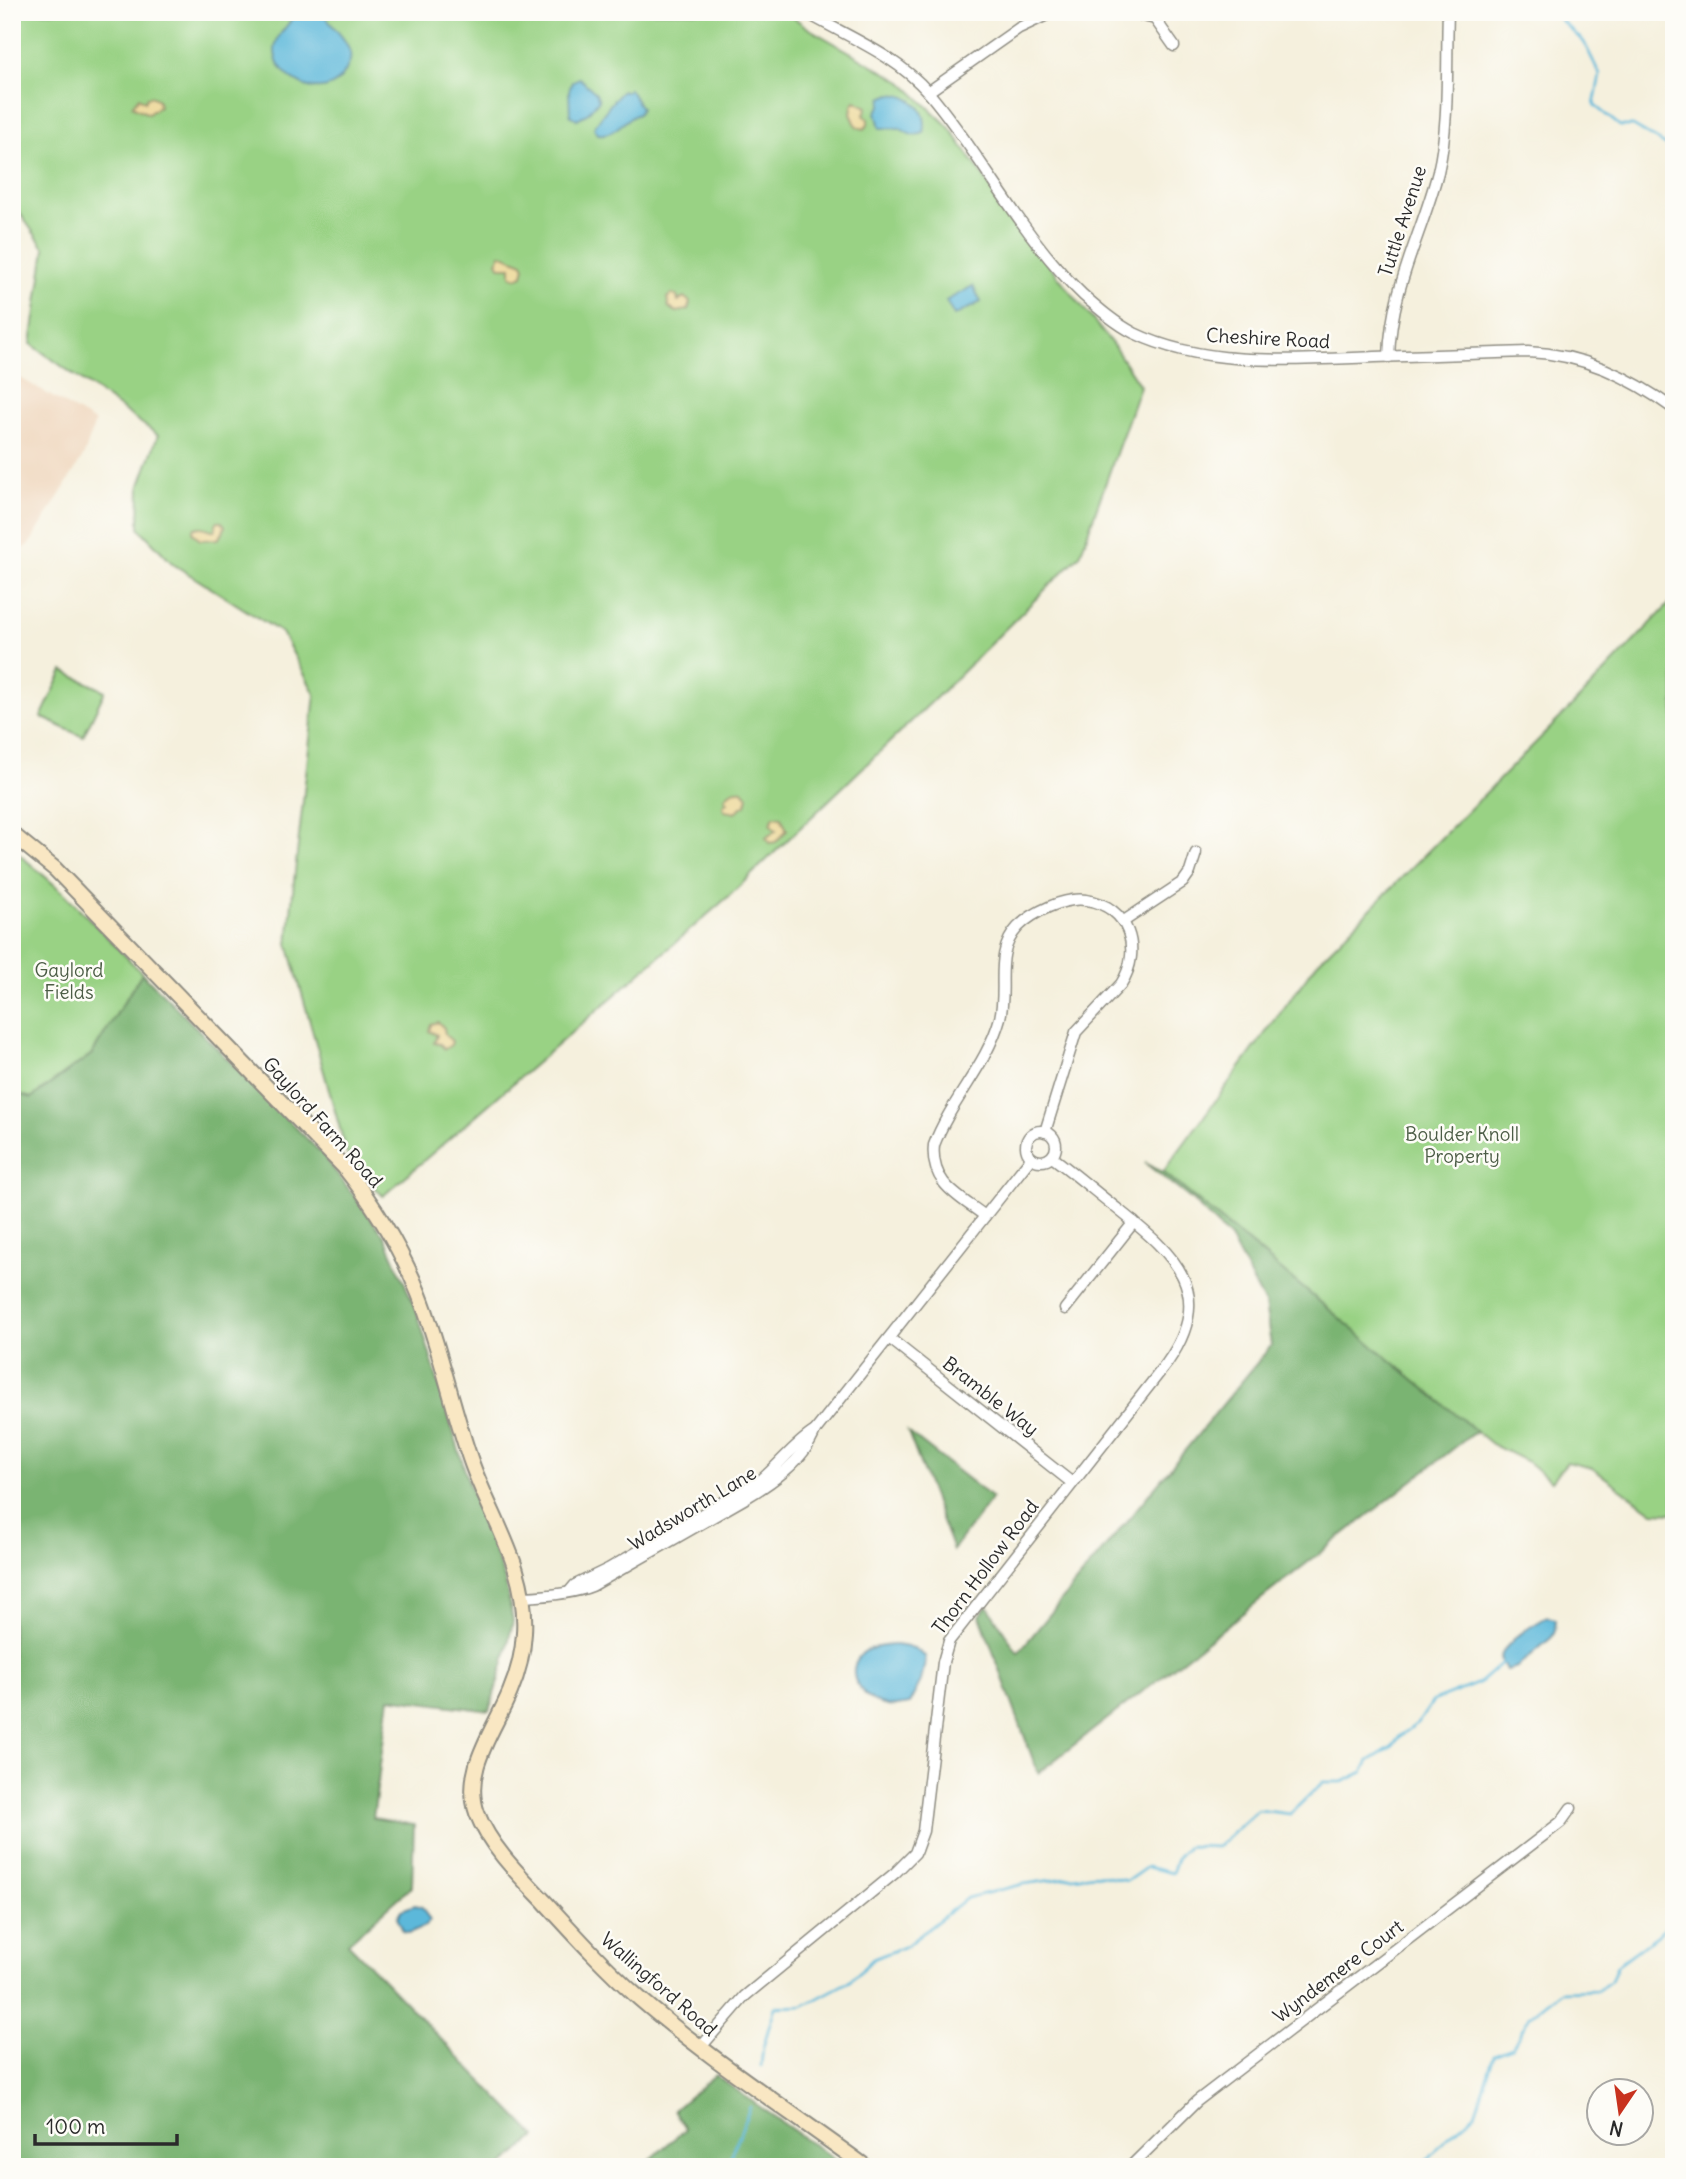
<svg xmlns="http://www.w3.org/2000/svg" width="1686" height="2179" font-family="Delius,sans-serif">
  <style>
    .built { fill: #efd6bc }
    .green { fill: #99d284; stroke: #627e58; stroke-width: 2 }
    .forest { fill: #7ab472; stroke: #52704e; stroke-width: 2 }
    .sand { fill: #eeda9e; stroke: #8c8264; stroke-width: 2 }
    .water { fill: #5cb8da; stroke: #447282; stroke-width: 2 }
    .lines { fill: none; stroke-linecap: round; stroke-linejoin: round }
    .stream { stroke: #5cb8da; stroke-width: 2.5 }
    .street-casing { stroke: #908e84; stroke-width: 13 }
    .secondary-casing { stroke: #908e84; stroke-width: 18 }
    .street { stroke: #fff; stroke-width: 10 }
    .secondary { stroke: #f9e7c3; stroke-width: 14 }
    .labels { text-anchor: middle; stroke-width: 5; stroke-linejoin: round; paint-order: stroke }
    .street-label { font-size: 19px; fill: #2b2b2b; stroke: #fdfcf7 }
    .park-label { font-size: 19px; fill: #4c5d46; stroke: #fdfcf7 }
  </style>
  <rect width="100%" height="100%" fill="#fdfcf7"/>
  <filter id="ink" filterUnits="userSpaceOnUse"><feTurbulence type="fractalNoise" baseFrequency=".0143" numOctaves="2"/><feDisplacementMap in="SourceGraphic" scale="14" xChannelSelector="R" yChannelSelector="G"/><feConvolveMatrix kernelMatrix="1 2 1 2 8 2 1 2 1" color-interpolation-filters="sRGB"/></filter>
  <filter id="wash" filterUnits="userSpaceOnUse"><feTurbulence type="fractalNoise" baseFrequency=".00686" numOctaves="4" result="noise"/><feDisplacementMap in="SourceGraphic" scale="28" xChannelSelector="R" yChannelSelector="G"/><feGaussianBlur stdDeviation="1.57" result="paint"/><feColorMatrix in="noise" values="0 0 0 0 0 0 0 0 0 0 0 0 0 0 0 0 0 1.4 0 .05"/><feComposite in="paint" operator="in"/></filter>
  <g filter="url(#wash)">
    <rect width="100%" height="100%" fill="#f5f0dd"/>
    <!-- built -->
    <path class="built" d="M12 373 95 422 84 455 29 545 12 555Z"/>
    <!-- green -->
    <g class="green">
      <path d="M12 12H786L808 28 902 82 949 127 1021 230 1113 345 1140 386 1080 555 943 691 729 896 383 1196 349 1161 288 944 294 881 315 694 282 633 173 564 139 528 140 485 158 435 31 344 45 249 12 202Z"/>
      <path d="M1674 599V1512L1673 1513 1653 1512 1592 1468 1567 1462 1551 1481 1528 1462 1491 1444 1163 1172 1317 963 1581 697Z"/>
      <path d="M63 671 105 691 83 737 41 717Z"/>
      <path d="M12 848 64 893 142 973 92 1054 31 1098 12 1092Z"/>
    </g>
    <!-- forest -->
    <g class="forest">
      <path d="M142 973 323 1155 385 1237 417 1312 470 1487 505 1580 513 1621 504 1662 489 1711 389 1698 373 1818 414 1825 412 1886 348 1943 536 2137 501 2167H12V1092L31 1098 92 1054Z"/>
      <path d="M1145 1163 1163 1172 1476 1431 1038 1773 980 1616 987 1605 1018 1653 1271 1346 1265 1304 1230 1238 1192 1200Z"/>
      <path d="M908 1432 992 1498 953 1550Z"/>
      <path d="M715 2075 845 2167H642L685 2129 674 2110Z"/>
    </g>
    <!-- sand -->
    <g class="sand">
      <path d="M151 96 158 100 159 106 148 114 132 106 139 97 145 101 147 97Z"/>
      <path d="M855 101 867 107 864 115 868 119V125L864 129 857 127 851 114 852 106Z"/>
      <path d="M501 254 523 263 525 267 523 275 517 278 511 276V267H500L497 262Z"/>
      <path d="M672 294 677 296 678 301 684 297 690 302 688 310 677 312 669 308 667 298Z"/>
      <path d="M217 522H222L225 526 223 533 218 539 200 540 193 533V529C200 525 207 528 214 531Z"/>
      <path d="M743 790 748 796 746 805 741 807 736 813 724 811 723 805 727 802 725 798C729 791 735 789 743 790Z"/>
      <path d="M774 816 781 817 787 830 776 842 769 843 766 838 776 830 770 824Z"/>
      <path d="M438 1022 444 1028 445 1035 452 1041 451 1045 445 1049 440 1044 434 1043 437 1035 429 1031 431 1024Z"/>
    </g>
    <!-- water -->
    <g class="water">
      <path d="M296 12H322C331 26 345 36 350 52 352 60 348 65 345 72 325 108 273 77 275 49 276 34 290 25 296 12Z"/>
      <path d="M579 78 596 93 599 100 587 114 577 119 570 115 569 91 572 82Z"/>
      <path d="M629 89 641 108 638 114C623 119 616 136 598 134L594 128C597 121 617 95 623 90L626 92Z"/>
      <path d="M891 94C912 95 929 110 924 133 913 137 909 135 900 128H880L876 112 881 105 882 98Z"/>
      <path d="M973 286 981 302 954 316 946 301Z"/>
      <path d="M1547 1617 1556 1619 1555 1631 1552 1637 1517 1667 1506 1670 1500 1658C1507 1640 1531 1626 1547 1617Z"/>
      <path d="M895 1645 914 1648 926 1657 921 1681 909 1704C903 1705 894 1707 887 1706 866 1702 844 1678 859 1657 866 1647 883 1646 895 1645Z"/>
      <path d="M415 1905 422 1907 430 1921 425 1926 409 1933 403 1931 397 1917 401 1910Z"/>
    </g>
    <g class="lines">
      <!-- stream -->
      <g class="stream">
        <path d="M1552 12 1584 42 1600 75 1594 105 1620 126H1633L1674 150"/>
        <path d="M761 2066 763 2047 775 2007 803 2006 850 1981 873 1959 906 1946 967 1898 1024 1884 1094 1874 1127 1881 1147 1867 1172 1873 1178 1856 1189 1846 1217 1847 1258 1810 1290 1814 1323 1782H1342L1363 1772 1369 1761 1393 1746 1400 1736 1418 1723 1433 1701 1479 1683 1503 1662"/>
        <path d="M362 2167 366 2161"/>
        <path d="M727 2167 750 2107"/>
        <path d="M1421 2167 1447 2138 1475 2114 1494 2055 1512 2048 1530 2016 1561 1991 1598 1990 1611 1981 1617 1965 1658 1935 1674 1916"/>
      </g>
    </g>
  </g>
  <g filter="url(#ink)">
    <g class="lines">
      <!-- street casing -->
      <g class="street-casing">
        <g id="street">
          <path d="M805 12C848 37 896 55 929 93 984 158 1021 236 1083 295 1099 309 1115 323 1134 333 1206 368 1297 360 1375 357 1426 355 1477 354 1528 352 1583 354 1630 377 1674 409"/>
          <path d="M928 92 1019 28 1051 13 1128 12 1155 19 1174 46"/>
          <path d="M1389 357C1391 287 1421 237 1438 172 1450 121 1446 64 1448 12"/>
          <path d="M1124 921 1183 882 1190 872 1196 853"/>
          <circle cx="1041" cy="1146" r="15"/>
          <path d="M985 1216C959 1196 930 1184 934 1145 951 1100 987 1065 1000 1018 1008 986 993 954 1018 927 1033 912 1064 897 1086 900 1129 906 1143 950 1121 984L1076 1032 1045 1132"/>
          <path d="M1065 1309 1134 1222"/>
          <path d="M889 1338 1071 1482"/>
          <path d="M570 1591 575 1585 608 1569 762 1479C780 1464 795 1443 815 1431"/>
          <path d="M523 1597C544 1596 573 1594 592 1586L744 1499C771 1483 804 1461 815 1431L1031 1158"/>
          <path d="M701 2047 745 1996 895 1873 915 1853 923 1831 943 1662 949 1641 1167 1363C1217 1292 1175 1255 1120 1211 1097 1193 1075 1174 1052 1157"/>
          <path d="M1130 2167 1197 2101 1561 1822 1571 1808"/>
        </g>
      </g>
      <!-- secondary casing -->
      <g class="secondary-casing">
        <path id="secondary" d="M12 834 55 869 344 1167C375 1206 400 1247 419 1294 441 1349 452 1408 472 1464 493 1522 528 1569 524 1633 523 1653 518 1673 510 1692 494 1731 462 1770 477 1813 490 1847 520 1876 544 1901 575 1935 605 1968 639 1998 711 2060 790 2111 866 2167"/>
      </g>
      <!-- street -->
      <use href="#street" class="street"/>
      <!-- secondary -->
      <use href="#secondary" class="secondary"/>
    </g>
  </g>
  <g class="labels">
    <!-- street labels -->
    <g class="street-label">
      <text transform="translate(1402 221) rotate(-72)" y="7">Tuttle Avenue</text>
      <text transform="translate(1268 338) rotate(3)" y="7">Cheshire Road</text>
      <text transform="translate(323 1122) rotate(48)" y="7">Gaylord Farm Road</text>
      <text transform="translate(991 1396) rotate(38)" y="7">Bramble Way</text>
      <text transform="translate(692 1508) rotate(-31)" y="7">Wadsworth Lane</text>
      <text transform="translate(985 1567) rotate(-53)" y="7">Thorn Hollow Road</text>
      <text transform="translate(1338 1971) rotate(-37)" y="7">Wyndemere Court</text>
      <text transform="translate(659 1984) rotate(41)" y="7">Wallingford Road</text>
    </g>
    <!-- park labels -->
    <g class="park-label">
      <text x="69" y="977">Gaylord<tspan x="69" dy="22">Fields</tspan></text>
      <text x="1462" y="1141">Boulder Knoll<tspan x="1462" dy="22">Property</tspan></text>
    </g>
  </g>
  <!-- margin -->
  <rect width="1686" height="2179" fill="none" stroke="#fdfcf7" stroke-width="42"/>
  <!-- north arrow -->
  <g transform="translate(1620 2112) rotate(193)"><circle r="33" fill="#fdfcf7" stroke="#a9a8a5" stroke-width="2"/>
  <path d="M0-5L12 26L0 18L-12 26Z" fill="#c8321e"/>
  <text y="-10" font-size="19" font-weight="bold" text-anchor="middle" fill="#2b2b2b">N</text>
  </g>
  <!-- scale -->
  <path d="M35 2134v10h142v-10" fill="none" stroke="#2b2b2b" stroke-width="3.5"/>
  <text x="46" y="2134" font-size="21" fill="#2b2b2b" stroke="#fdfcf7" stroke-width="5" paint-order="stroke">100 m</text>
</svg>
